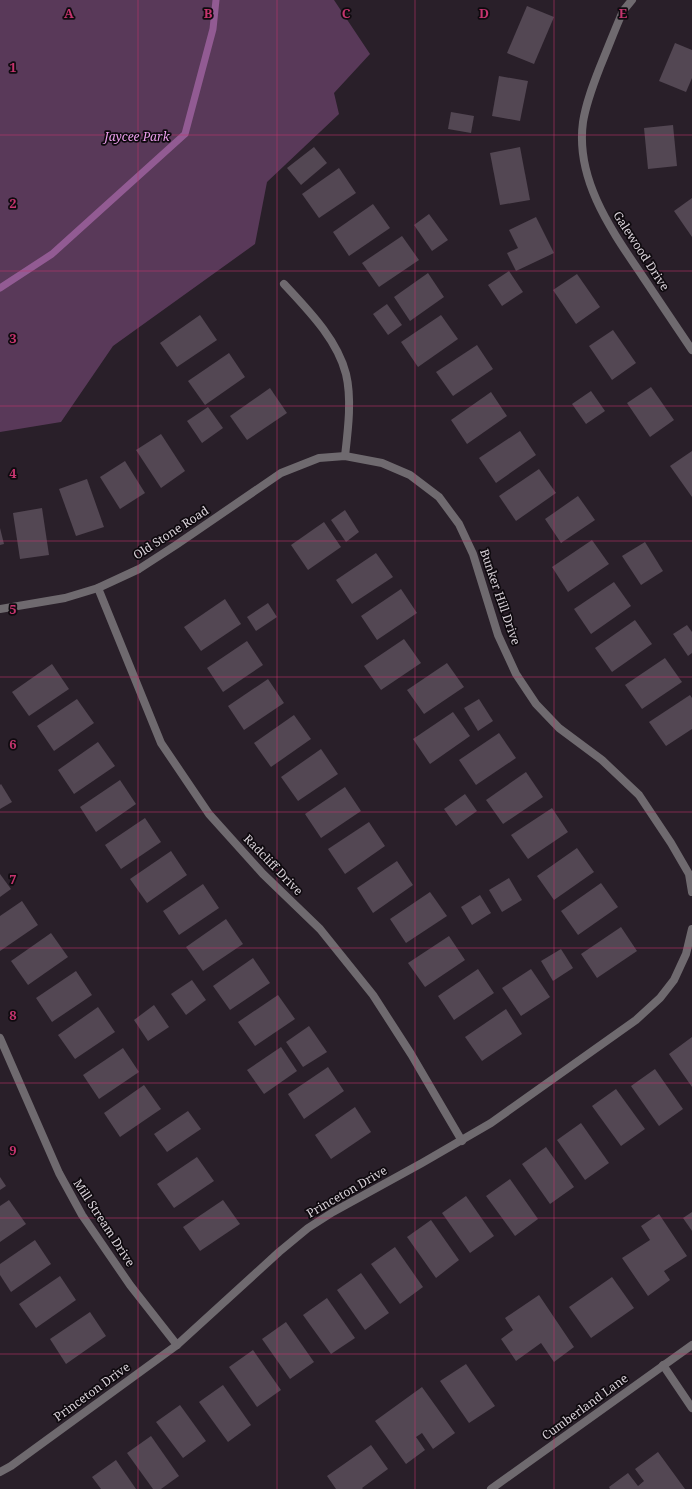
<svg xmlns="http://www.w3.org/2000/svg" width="692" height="1489" font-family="'Noto Serif',serif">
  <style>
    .green { fill: #593959 }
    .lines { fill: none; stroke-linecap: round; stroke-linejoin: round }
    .stream { stroke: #925b93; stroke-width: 7 }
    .building { fill: #534753 }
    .street { stroke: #6f6a6f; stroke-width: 8 }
    .grid { fill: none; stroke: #c5346e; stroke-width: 1; stroke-opacity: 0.55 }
    .labels { text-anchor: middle; stroke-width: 3.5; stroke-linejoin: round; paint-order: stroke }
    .park-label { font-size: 12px; font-style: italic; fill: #ec9eec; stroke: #0f0a0f }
    .street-label { font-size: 12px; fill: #d9d2d9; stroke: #0f0a0f }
    .grid-label { font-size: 13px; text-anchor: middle; font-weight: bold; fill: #c5346e; stroke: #0f0a0f; stroke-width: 3.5; stroke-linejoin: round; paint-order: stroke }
  </style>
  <rect width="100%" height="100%" fill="#291f29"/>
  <!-- green -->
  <path class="green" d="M0 0H334L370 54 334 93 339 114 267 182 255 244 113 346 61 422 0 432Z"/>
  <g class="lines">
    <!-- stream -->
    <path class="stream" d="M0 288 52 254 185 134 213 29 216 0"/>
  </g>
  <!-- building -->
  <g class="building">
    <path d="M527 6 554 17 534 64 507 53Z"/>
    <path d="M675 43 692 50V78L686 92 659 81Z"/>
    <path d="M499 76 528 81 520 121 492 116Z"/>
    <path d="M451 112 474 116 471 133 448 129Z"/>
    <path d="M673 125 677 166 648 169 644 128Z"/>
    <path d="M314 147 327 163 301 185 287 168Z"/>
    <path d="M520 147 530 200 500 205 490 153Z"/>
    <path d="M339 168 356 193 319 218 302 194Z"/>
    <path d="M692 198V237L674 211Z"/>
    <path d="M373 204 390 228 349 256 333 232Z"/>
    <path d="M429 214 448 240 432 251 414 225Z"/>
    <path d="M536 217 554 253 516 271 507 253 518 248 509 230Z"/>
    <path d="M402 236 419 260 379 287 362 263Z"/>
    <path d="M509 271 523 292 502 306 488 285Z"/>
    <path d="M428 273 444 297 410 321 394 297Z"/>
    <path d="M577 274 600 307 576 324 553 290Z"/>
    <path d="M387 304 402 325 388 335 373 314Z"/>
    <path d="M200 315 217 340 177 367 160 343Z"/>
    <path d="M441 315 458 339 418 367 401 342Z"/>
    <path d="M613 330 636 363 612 380 589 346Z"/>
    <path d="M477 345 493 369 453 396 436 372Z"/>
    <path d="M229 353 245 377 205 405 188 381Z"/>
    <path d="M651 387 674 420 650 437 627 403Z"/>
    <path d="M270 388 287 413 247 440 230 416Z"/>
    <path d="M591 391 605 411 586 424 572 404Z"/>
    <path d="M491 392 507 416 467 444 451 420Z"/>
    <path d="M208 407 223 428 202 443 187 421Z"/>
    <path d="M520 431 536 455 496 483 479 458Z"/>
    <path d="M161 434 185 471 161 488 136 450Z"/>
    <path d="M692 451V497L670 466Z"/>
    <path d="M125 461 145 493 120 509 100 477Z"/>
    <path d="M539 469 556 493 516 521 499 496Z"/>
    <path d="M87 479 104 527 76 536 59 489Z"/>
    <path d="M578 496 595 520 561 543 545 519Z"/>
    <path d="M42 508 49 555 20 559 13 513Z"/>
    <path d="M345 510 359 532 346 542 331 520Z"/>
    <path d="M324 522 341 547 308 570 291 545Z"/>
    <path d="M0 528 4 544 0 545Z"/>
    <path d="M592 540 609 564 568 592 552 567Z"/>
    <path d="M645 542 663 571 641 585 622 556Z"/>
    <path d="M376 553 393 577 352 604 336 580Z"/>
    <path d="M614 582 631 606 591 634 574 609Z"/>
    <path d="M401 589 417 613 377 640 361 616Z"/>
    <path d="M225 599 241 624 201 651 184 627Z"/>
    <path d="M268 603 277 617 256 631 247 617Z"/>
    <path d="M635 620 652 644 612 672 595 648Z"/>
    <path d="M687 625 692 632V653L688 656 673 634Z"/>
    <path d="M404 639 421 663 381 690 364 666Z"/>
    <path d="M247 641 263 665 223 692 207 668Z"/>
    <path d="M665 658 682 682 642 709 625 685Z"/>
    <path d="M447 663 464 687 424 714 407 690Z"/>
    <path d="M52 664 69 689 29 716 12 692Z"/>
    <path d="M268 679 284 703 244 730 228 706Z"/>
    <path d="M690 695 692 698V729L666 746 649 722Z"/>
    <path d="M77 699 94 723 54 751 37 726Z"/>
    <path d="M479 699 493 721 478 731 464 708Z"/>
    <path d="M453 712 470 736 430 764 413 739Z"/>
    <path d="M294 715 311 739 271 767 254 743Z"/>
    <path d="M499 733 516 758 476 785 459 760Z"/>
    <path d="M98 742 115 766 74 794 58 770Z"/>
    <path d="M321 749 338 774 298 801 281 777Z"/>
    <path d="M526 772 543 797 503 824 486 800Z"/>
    <path d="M120 780 136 804 96 832 80 807Z"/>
    <path d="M1 784 12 802 0 809V785Z"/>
    <path d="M345 787 361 811 321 838 305 814Z"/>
    <path d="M465 794 477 811 456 826 444 809Z"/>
    <path d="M552 808 568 832 528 859 511 835Z"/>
    <path d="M145 818 161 842 121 869 105 845Z"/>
    <path d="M369 822 385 846 345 874 328 849Z"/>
    <path d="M577 848 594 872 554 900 537 876Z"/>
    <path d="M171 851 187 875 147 903 130 879Z"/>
    <path d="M397 861 413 885 373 913 357 888Z"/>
    <path d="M0 874 11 889 0 897Z"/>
    <path d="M509 878 522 900 502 912 489 890Z"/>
    <path d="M601 883 618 907 578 935 561 911Z"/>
    <path d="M203 884 219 908 179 935 163 911Z"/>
    <path d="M430 892 447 916 406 943 390 919Z"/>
    <path d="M480 895 491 913 472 925 461 907Z"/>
    <path d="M22 901 38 925 0 951V916Z"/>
    <path d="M226 919 243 944 203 971 186 947Z"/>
    <path d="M621 927 637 951 597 978 581 954Z"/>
    <path d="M51 933 68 957 28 985 11 961Z"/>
    <path d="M449 936 465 960 425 987 408 963Z"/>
    <path d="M561 949 573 968 553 981 541 961Z"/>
    <path d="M253 958 270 983 230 1010 213 986Z"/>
    <path d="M478 969 494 993 454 1020 438 996Z"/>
    <path d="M531 969 550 997 521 1016 502 988Z"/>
    <path d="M76 971 92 995 52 1022 36 998Z"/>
    <path d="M192 980 206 1000 186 1015 171 994Z"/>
    <path d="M278 995 295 1019 255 1046 238 1022Z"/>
    <path d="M154 1005 169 1027 148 1041 134 1020Z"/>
    <path d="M98 1007 115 1032 75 1059 58 1035Z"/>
    <path d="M506 1009 522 1034 482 1061 465 1037Z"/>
    <path d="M309 1026 327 1052 303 1067 286 1042Z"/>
    <path d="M692 1037V1087L669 1054Z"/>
    <path d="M281 1047 297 1071 264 1094 247 1070Z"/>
    <path d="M123 1048 139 1072 99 1099 83 1075Z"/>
    <path d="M328 1067 344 1091 304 1119 288 1094Z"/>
    <path d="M655 1069 683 1109 659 1126 631 1086Z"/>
    <path d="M144 1085 161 1109 120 1137 104 1113Z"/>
    <path d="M616 1089 645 1129 621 1146 592 1106Z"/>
    <path d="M355 1107 371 1132 331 1159 315 1135Z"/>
    <path d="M188 1111 201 1129 167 1152 154 1134Z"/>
    <path d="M581 1123 609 1163 585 1180 557 1140Z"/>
    <path d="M546 1147 574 1187 550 1204 522 1164Z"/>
    <path d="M197 1157 214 1181 174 1208 157 1184Z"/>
    <path d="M0 1177 6 1186 0 1190Z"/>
    <path d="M510 1179 538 1219 515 1236 486 1196Z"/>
    <path d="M466 1196 494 1236 470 1253 442 1213Z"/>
    <path d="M9 1200 26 1224 0 1242V1206Z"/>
    <path d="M223 1200 240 1224 200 1251 183 1227Z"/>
    <path d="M692 1212V1231L683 1218Z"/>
    <path d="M659 1214 687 1256 664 1271 670 1280 648 1296 622 1258 650 1240 641 1226Z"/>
    <path d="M431 1220 459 1260 436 1278 407 1237Z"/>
    <path d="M35 1240 51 1264 11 1292 0 1275V1264Z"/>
    <path d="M395 1247 423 1287 400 1304 371 1264Z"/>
    <path d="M361 1273 389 1313 365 1330 337 1290Z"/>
    <path d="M60 1276 76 1300 36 1328 19 1304Z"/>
    <path d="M612 1277 634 1308 591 1338 569 1307Z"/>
    <path d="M539 1295 574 1347 554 1362 541 1343 516 1361 501 1339 513 1330 505 1318Z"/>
    <path d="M327 1298 355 1338 331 1354 303 1315Z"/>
    <path d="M90 1312 106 1336 66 1364 50 1339Z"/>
    <path d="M286 1322 314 1362 290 1379 262 1339Z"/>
    <path d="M253 1350 281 1390 257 1407 229 1367Z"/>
    <path d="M466 1364 495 1406 469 1423 440 1381Z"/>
    <path d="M223 1385 251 1425 228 1442 199 1402Z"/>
    <path d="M422 1387 455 1433 433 1449 422 1433 416 1437 425 1450 406 1464 375 1421Z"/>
    <path d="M180 1405 206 1441 183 1458 156 1422Z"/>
    <path d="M151 1436 179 1476 161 1489H153L127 1453Z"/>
    <path d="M371 1445 388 1469 362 1488 363 1489H336L327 1476Z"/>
    <path d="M658 1452 685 1489H610L609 1487 628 1473 638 1486 644 1481 635 1469Z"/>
    <path d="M116 1460 136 1489H101L92 1477Z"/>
  </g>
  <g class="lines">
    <!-- street -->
    <g class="street">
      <path d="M632 0 623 11C615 29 608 48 600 67 593 85 586 103 583 122 575 180 612 231 643 277 659 301 676 326 692 350"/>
      <path d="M284 284C308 310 337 339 346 374 352 399 348 430 345 456"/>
      <path d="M98 588 161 743 209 814 263 874 320 929 373 995 411 1054 462 1141"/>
      <path d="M0 609 65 598 98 588 139 569 176 545 281 473 319 458 345 456 382 463 410 475 439 497 459 524 473 554 498 635 516 674 536 704 559 728 602 760 639 795 671 843 689 874 692 892"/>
      <path d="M0 1038 59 1173 82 1215 130 1285 177 1345"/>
      <path d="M663 1365 692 1408"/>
      <path d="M0 1472 11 1466 177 1345 279 1252 308 1228 333 1212 422 1163 491 1123 636 1020 660 998 674 980 686 954 692 929"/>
      <path d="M491 1489 692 1345"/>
    </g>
  </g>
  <!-- grid -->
  <path class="grid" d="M138 0V1489M277 0V1489M415 0V1489M554 0V1489M0 135H692M0 271H692M0 406H692M0 541H692M0 677H692M0 812H692M0 948H692M0 1083H692M0 1218H692M0 1354H692"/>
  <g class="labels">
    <!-- park labels -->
    <g class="park-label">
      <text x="137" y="141">Jaycee Park</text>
    </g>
    <!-- street labels -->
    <g class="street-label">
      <text transform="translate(641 251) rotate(57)" y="4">Galewood Drive</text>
      <text transform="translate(171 533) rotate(-33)" y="4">Old Stone Road</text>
      <text transform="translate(500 597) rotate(71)" y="4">Bunker Hill Drive</text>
      <text transform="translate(273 865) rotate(46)" y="4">Radcliff Drive</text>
      <text transform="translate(347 1192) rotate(-30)" y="4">Princeton Drive</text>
      <text transform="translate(104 1223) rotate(57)" y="4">Mill Stream Drive</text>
      <text transform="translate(92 1392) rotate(-36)" y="4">Princeton Drive</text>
      <text transform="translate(585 1407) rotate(-36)" y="4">Cumberland Lane</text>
    </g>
  </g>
  <g class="grid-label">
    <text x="69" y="18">A</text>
    <text x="208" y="18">B</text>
    <text x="346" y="18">C</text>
    <text x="484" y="18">D</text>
    <text x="623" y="18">E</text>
    <text x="13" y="72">1</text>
    <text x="13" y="208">2</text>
    <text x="13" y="343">3</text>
    <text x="13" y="478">4</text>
    <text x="13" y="614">5</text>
    <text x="13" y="749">6</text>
    <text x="13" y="884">7</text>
    <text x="13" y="1020">8</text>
    <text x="13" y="1155">9</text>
  </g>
</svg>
